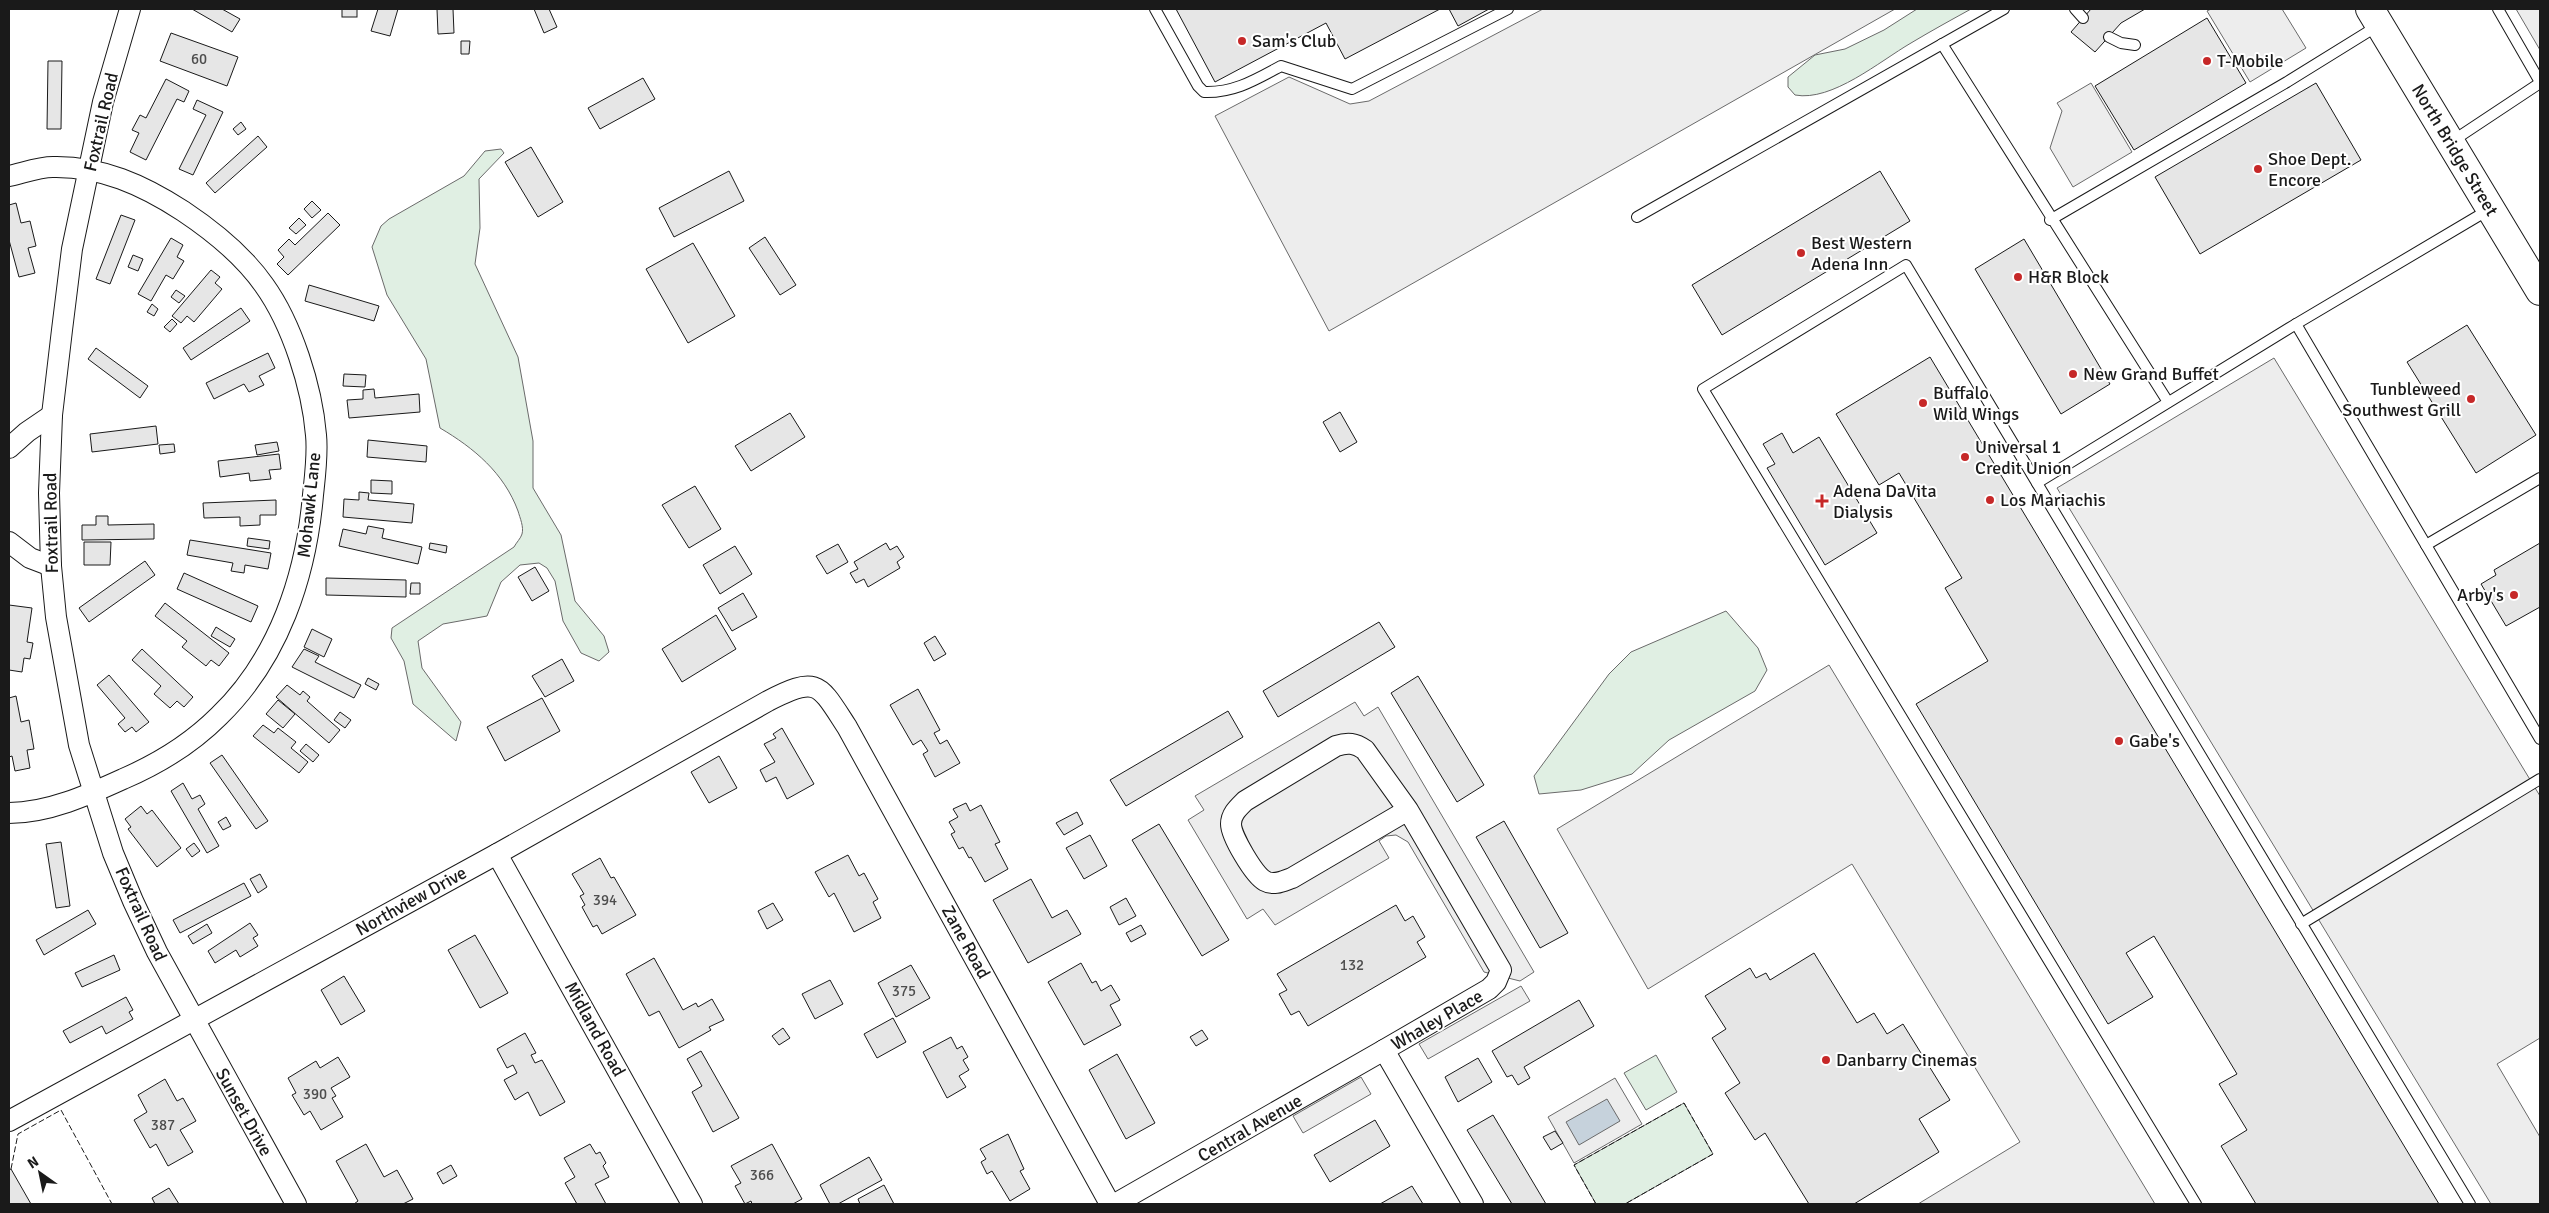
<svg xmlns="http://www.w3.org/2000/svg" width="2549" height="1213" font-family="Signika,sans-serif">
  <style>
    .green { fill: #e0efe3; stroke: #6a6a6a }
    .parking { fill: #ededed; stroke: #6a6a6a }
    .water { fill: #c6d2dc; stroke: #6a6a6a }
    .building { fill: #e6e6e6; stroke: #1a1a1a }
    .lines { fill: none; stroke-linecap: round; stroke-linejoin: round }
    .service-casing { stroke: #1a1a1a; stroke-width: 12 }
    .minor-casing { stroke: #1a1a1a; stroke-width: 22 }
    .secondary-casing { stroke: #1a1a1a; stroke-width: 30 }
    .service { stroke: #fff; stroke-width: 10 }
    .minor { stroke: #fff; stroke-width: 20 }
    .secondary { stroke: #fff; stroke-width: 28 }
    .fence { stroke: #1a1a1a; stroke-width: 1; stroke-dasharray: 6 2.5; stroke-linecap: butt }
    .poi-dot { fill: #c62828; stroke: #fff; stroke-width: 2 }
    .labels { text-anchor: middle; stroke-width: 4; stroke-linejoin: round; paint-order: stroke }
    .number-label { font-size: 15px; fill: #4d4d4d }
    .poi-label { font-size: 18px; fill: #1a1a1a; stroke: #fff; text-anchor: start }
    .street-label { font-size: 18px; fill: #1a1a1a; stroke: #fff }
  </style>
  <rect width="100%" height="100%" fill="#fff"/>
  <!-- green -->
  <g class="green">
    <path d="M1917 9H1971C1951 20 1931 31 1911 43 1880 61 1832 102 1795 95L1788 87V77L1815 55 1845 49 1884 30Z"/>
    <path d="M501 149 504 153 479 179 480 228 475 264 518 357 533 441V488L561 535 575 601 604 636 609 652 599 661 581 653 563 621 555 581 547 568 539 563 520 565 501 582 487 616 443 624 418 641 422 668 461 722 456 741 413 704 404 661 391 638 392 628 514 547C516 543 521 538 522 534 524 527 520 518 518 511 504 473 474 448 440 428L426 359 387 295 372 247 381 226 389 219 464 176 485 151Z"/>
    <path d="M1726 611 1758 648 1767 670 1755 691 1669 740 1632 774 1581 790 1539 794 1534 776 1609 674 1631 652Z"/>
    <path d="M1656 1055 1677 1092 1646 1110 1624 1073Z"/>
    <path d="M1684 1103 1713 1154 1625 1204H1596L1574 1165Z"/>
  </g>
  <!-- parking -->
  <g class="parking">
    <path d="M1543 9H1895L1329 331 1215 116 1289 77 1350 104 1369 101Z"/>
    <path d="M2211 9H2282L2306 48 2250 82 2207 11Z"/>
    <path d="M2516 9H2540V50Z"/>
    <path d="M2091 83 2132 152 2073 187 2050 148 2062 111 2057 103Z"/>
    <path d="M2274 358 2540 796V1038L2497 1064 2540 1137V1204H2491L2057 488Z"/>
    <path d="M1829 665 2155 1204H1918L2020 1142 1852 864 1648 989 1557 829Z"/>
    <path d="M1355 702 1364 716 1378 707 1534 972 1520 981 1484 972 1408 842 1396 835 1386 836 1379 841 1389 858 1275 925 1263 909 1247 919 1188 820 1204 810 1195 796Z"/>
    <path d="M1521 986 1530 1001 1428 1059 1419 1044Z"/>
    <path d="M1361 1077 1371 1094 1303 1133 1293 1116Z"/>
    <path d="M1615 1078 1642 1124 1574 1163 1548 1117Z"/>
  </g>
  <!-- water -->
  <path class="water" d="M1607 1099 1620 1121 1579 1145 1566 1122Z"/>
  <!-- building -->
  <g class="building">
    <path d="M192 9H222L240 19 232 32Z"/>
    <rect x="342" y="9" width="15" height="8"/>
    <path d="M378 9H398L390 36 371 31Z"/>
    <path d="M437 9H453L454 33 438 34Z"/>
    <path d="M534 9H549L557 27 544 33Z"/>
    <path d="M1176 9H1440L1345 59 1326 23 1215 82Z"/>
    <path d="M1449 9H1489L1458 26Z"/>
    <path d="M2091 9H2145L2121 23 2095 52 2071 32Z"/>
    <path d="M2207 18 2246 83 2134 150 2095 86Z"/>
    <path d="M171 33 238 57 227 86 160 61Z"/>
    <path d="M461 41H470L469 54H461Z"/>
    <path d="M48 61H62L61 129H47Z"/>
    <path d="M643 78 655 99 600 129 588 108Z"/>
    <path d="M166 79 189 91 184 102 177 99 146 160 130 152 139 133 132 130 140 115 146 118Z"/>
    <path d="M2316 83 2361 160 2200 254 2155 177Z"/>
    <path d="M197 100 223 112 193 175 179 169 206 115 193 109Z"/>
    <path d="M241 122 246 129 238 135 233 129Z"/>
    <path d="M258 136 267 147 215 193 206 183Z"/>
    <path d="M531 147 563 202 538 217 505 162Z"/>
    <path d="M729 171 744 201 674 237 659 208Z"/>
    <path d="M1880 171 1910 221 1722 335 1692 285Z"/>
    <path d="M312 201 321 210 312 218 304 209Z"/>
    <path d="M16 203 21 223 30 221 36 246 28 248 35 273 19 277 9 240V205Z"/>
    <path d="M328 213 340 225 288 275 277 264 284 257 278 250 289 239 295 245Z"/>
    <path d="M121 215 135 220 110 284 96 279Z"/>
    <path d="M299 218 306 225 296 234 289 228Z"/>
    <path d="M765 237 796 285 780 295 749 248Z"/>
    <path d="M171 238 183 245 177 257 184 261 173 279 166 275 151 301 138 294Z"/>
    <path d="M2024 239 2110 384 2061 414 1975 269Z"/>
    <path d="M693 243 735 316 688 343 646 269Z"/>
    <path d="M133 255 143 259 138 271 128 267Z"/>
    <path d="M211 270 220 277 215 283 222 289 194 322 187 316 181 323 172 316Z"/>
    <path d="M309 285 379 306 374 321 305 301Z"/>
    <path d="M176 290 185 296 179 303 171 297Z"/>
    <path d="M152 304 158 309 154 316 147 312Z"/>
    <path d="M241 308 250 321 191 360 183 348Z"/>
    <path d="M172 319 177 324 170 332 164 327Z"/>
    <path d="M2467 325 2536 435 2476 473 2407 362Z"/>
    <path d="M96 348 148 386 140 398 88 359Z"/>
    <path d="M268 353 275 368 259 376 264 385 249 392 244 384 214 399 206 383Z"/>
    <path d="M1930 357 2439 1204H2256L2221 1146 2247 1130 2219 1084 2237 1074 2154 936 2126 953 2153 997 2108 1024 1916 704 1988 661 1945 588 1962 578 1899 473 1879 485 1836 414Z"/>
    <path d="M344 374 366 375 365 387 343 386Z"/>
    <path d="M374 389 375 398 419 394 420 412 349 418 347 400 363 399V390Z"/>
    <path d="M1340 412 1357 442 1340 452 1323 422Z"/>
    <path d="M790 413 805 437 751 471 735 446Z"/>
    <path d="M156 426 158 444 92 452 90 434Z"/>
    <path d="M1782 433 1793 453 1819 437 1877 533 1825 565 1767 468 1775 464 1763 444Z"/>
    <path d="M368 440 427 446 426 462 367 457Z"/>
    <path d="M277 442 279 451 257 455 255 445Z"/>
    <path d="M174 444 175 452 160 454 159 445Z"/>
    <path d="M279 454 281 469 269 470 271 479 250 481 249 473 220 477 218 461Z"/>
    <path d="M371 480 392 481V494L371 493Z"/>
    <path d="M695 486 721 529 689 548 662 505Z"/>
    <path d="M359 492 369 493 368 500 414 504 412 523 343 517 344 499 359 500Z"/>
    <path d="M276 500V515H260V525L240 526V517L204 518 203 503Z"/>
    <path d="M96 516H108V525L154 524V539L82 540V525H96Z"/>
    <path d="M368 526 384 529 382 538 422 547 418 564 339 546 343 529 366 534Z"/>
    <path d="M248 538 270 541 269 549 247 546Z"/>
    <path d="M190 540 271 553 268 569 245 565 244 573 231 571 233 563 187 555Z"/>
    <path d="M84 542H111L110 565H84Z"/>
    <path d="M430 543 447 546 446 553 429 549Z"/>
    <path d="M886 543 890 550 897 546 904 557 897 562 900 568 868 587 864 579 856 583 850 573 858 569 854 562Z"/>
    <path d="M2540 543V607L2506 626 2481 584 2496 575 2494 570Z"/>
    <path d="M838 544 848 562 827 574 816 556Z"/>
    <path d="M735 546 752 574 720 594 703 565Z"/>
    <path d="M145 561 155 575 89 622 79 608Z"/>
    <path d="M535 567 549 591 532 601 518 577Z"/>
    <path d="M184 573 258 606 251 622 177 589Z"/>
    <path d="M326 578 406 580V597L326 595Z"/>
    <path d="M411 583H420V594H410Z"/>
    <path d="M743 593 757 617 732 631 718 608Z"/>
    <path d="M165 603 229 653 219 666 211 660 206 666 182 647 187 641 155 616Z"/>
    <path d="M9 605 32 608 27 642 33 643 30 659 24 658 22 672 9 670Z"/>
    <path d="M716 615 736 649 682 682 662 649Z"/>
    <path d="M1379 622 1395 647 1278 717 1263 691Z"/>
    <path d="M216 627 235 639 230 647 211 636Z"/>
    <path d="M312 629 332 639 324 657 304 647Z"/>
    <path d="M935 636 946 654 934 661 924 643Z"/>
    <path d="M142 649 193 697 184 707 177 701 170 708 154 694 161 686 132 660Z"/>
    <path d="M304 649 319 656 315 662 361 685 354 698 292 667Z"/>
    <path d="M562 659 574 681 545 697 532 676Z"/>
    <path d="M109 675 149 722 136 732 132 727 125 732 118 724 125 718 97 685Z"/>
    <path d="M1418 676 1484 785 1457 802 1391 693Z"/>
    <path d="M368 678 379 684 376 690 365 684Z"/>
    <path d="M287 685 300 695 303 691 310 697 307 701 340 730 329 743 276 697Z"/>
    <path d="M918 689 940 730 934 733 940 744 947 740 960 763 935 777 923 754 928 751 921 740 913 745 890 705Z"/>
    <path d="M16 696 21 722 29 720 34 749 27 750 30 768 15 771 12 756 9 757V698Z"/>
    <path d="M542 698 560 731 505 761 487 727Z"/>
    <path d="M278 700 295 714 283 728 266 714Z"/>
    <path d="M1228 711 1243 737 1126 806 1110 780Z"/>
    <path d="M340 712 351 720 345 728 334 720Z"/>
    <path d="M263 725 274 733 278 728 296 742 291 748 308 762 299 773 253 736Z"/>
    <path d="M782 728 814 784 787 799 776 777 766 782 760 770 775 762 764 744 776 738 773 734Z"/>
    <path d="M306 744 319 755 313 762 300 751Z"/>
    <path d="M222 755 268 821 256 829 210 763Z"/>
    <path d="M719 756 737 788 709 803 691 772Z"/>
    <path d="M183 783 192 799 200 795 205 804 198 809 219 846 207 853 171 791Z"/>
    <path d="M966 803 970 811 981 805 1000 842 995 844 1008 869 985 882 971 857 969 858 963 847 959 849 951 834 955 832 949 822 958 817 953 809Z"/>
    <path d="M141 806 147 814 152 810 181 848 157 867 128 829 131 827 125 819Z"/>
    <path d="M1077 812 1083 824 1064 835 1056 823Z"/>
    <path d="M226 817 231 826 223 830 218 822Z"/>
    <path d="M1504 821 1568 933 1540 948 1476 837Z"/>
    <path d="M1159 824 1229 940 1202 956 1132 840Z"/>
    <path d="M1090 835 1107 866 1084 879 1066 848Z"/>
    <path d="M61 842 70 906 56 908 46 844Z"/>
    <path d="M194 843 200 851 192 857 186 849Z"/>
    <path d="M848 855 859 876 864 873 878 899 873 902 881 918 854 932 834 893 829 897 815 872Z"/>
    <path d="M600 858 611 878 614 877 636 915 602 934 597 925 593 927 582 907 585 905 580 896 584 894 572 874Z"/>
    <path d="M260 874 267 887 258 893 250 879Z"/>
    <path d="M1031 879 1052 918 1067 910 1081 934 1028 963 993 900Z"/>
    <path d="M244 883 251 896 180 933 173 920Z"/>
    <path d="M1126 898 1136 916 1119 925 1110 907Z"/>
    <path d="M773 903 783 920 767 929 758 911Z"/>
    <path d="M1396 905 1405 921 1413 916 1425 937 1417 942 1426 957 1308 1026 1299 1011 1291 1015 1279 994 1287 990 1277 974Z"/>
    <path d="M88 910 96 924 44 955 36 940Z"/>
    <path d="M250 923 258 935 253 938 258 946 240 957 236 950 215 963 208 951Z"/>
    <path d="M207 924 212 933 193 944 188 936Z"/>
    <path d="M1141 925 1146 934 1131 942 1126 933Z"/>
    <path d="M475 935 508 993 480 1008 448 950Z"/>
    <path d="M1814 953 1857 1023 1874 1013 1887 1034 1903 1024 1950 1100 1919 1119 1939 1152 1854 1204H1809L1765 1133 1755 1140 1725 1093 1740 1083 1712 1038 1726 1029 1705 996 1750 968 1756 978 1766 973 1770 980Z"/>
    <path d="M114 955 120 970 82 987 75 973Z"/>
    <path d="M654 958 683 1010 696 1003 698 1007 712 999 724 1020 709 1027 711 1030 679 1048 659 1011 649 1016 626 974Z"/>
    <path d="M1081 963 1092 983 1096 981 1101 991 1111 985 1120 1000 1110 1005 1121 1025 1084 1045 1048 982Z"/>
    <path d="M911 965 930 998 896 1017 878 983Z"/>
    <path d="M344 976 365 1011 341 1025 321 990Z"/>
    <path d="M830 980 843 1004 815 1019 802 994Z"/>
    <path d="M126 997 133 1010 129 1012 133 1019 106 1034 102 1026 70 1043 63 1031Z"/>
    <path d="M1579 1000 1594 1026 1524 1067 1530 1078 1518 1085 1512 1075 1507 1077 1492 1051Z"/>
    <path d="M893 1018 906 1042 877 1058 864 1034Z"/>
    <path d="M783 1028 790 1038 779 1045 772 1036Z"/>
    <path d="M1202 1030 1208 1039 1196 1046 1190 1037Z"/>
    <path d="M525 1033 536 1053 531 1055 535 1063 542 1060 565 1102 540 1116 528 1092 515 1100 504 1080 517 1073 513 1065 507 1068 497 1049Z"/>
    <path d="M951 1037 957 1049 962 1046 968 1057 963 1060 969 1070 959 1076 966 1087 947 1098 923 1052Z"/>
    <path d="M701 1051 739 1118 713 1132 692 1092 702 1086 687 1059Z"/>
    <path d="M1117 1054 1155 1123 1126 1139 1089 1070Z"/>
    <path d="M338 1057 350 1077 331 1088 336 1096 332 1098 343 1117 321 1130 310 1111 304 1115 292 1095 296 1093 288 1078 316 1061 320 1068Z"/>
    <path d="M1478 1058 1492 1082 1458 1102 1445 1077Z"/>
    <path d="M165 1079 177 1101 183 1098 196 1121 180 1130 193 1152 168 1166 156 1144 150 1148 134 1120 147 1112 138 1095Z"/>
    <path d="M1493 1115 1546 1204H1512L1467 1130Z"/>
    <path d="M1375 1120 1390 1146 1330 1182 1314 1155Z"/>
    <path d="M1555 1131 1563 1143 1551 1150 1543 1137Z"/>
    <path d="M1008 1134 1024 1169 1020 1171 1030 1189 1010 1201 992 1171 987 1174 981 1162 986 1159 980 1149Z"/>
    <path d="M366 1144 384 1177 397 1170 413 1199 403 1204H354L358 1201 336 1161Z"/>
    <path d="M590 1144 596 1154 600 1152 606 1163 603 1166 609 1177 595 1184 606 1204H577L565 1183 575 1177 564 1158Z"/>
    <path d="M772 1144 802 1199 793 1204H752L751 1201 745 1204 735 1186 741 1183 731 1166Z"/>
    <path d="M869 1157 882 1180 838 1204H830L820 1185Z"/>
    <path d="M451 1165 457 1176 443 1184 437 1173Z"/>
    <path d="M11 1169 31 1204H9V1170Z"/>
    <path d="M884 1185 894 1204H860L858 1199Z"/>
    <path d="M1412 1186 1423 1204H1380Z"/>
    <path d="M169 1188 179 1204H155L152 1198Z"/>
  </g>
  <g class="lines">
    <!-- service casing -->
    <g class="service-casing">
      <g id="service">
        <path d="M1155 9 1198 86 1204 92C1234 93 1255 80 1281 66L1352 89 1508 9"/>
        <path d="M2075 9 2083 18"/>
        <path d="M2498 9 2540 82"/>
        <path d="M2109 37 2121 43 2135 45"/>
        <path d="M1942 44 2168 402"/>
        <path d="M2451 142 2540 83"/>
        <path d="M1637 217 2004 9"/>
        <path d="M2050 220 2287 82 2379 25"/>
        <path d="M2296 324 2540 739"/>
        <path d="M2037 483 2296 324 2490 209"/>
        <path d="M2426 545 2540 478"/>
        <path d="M2301 924 2540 779"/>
        <path d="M2196 1204 1703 389 1906 265 2470 1204"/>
      </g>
    </g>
    <!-- minor casing -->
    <g class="minor-casing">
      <g id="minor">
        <path d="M130 9 103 102 72 249 62 330 52 415 49 493 51 566 56 617 79 745 113 853 133 901 157 952 296 1204"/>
        <path d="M9 176C23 173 39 167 53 167 101 166 143 185 183 211 213 231 243 255 264 285 292 324 312 387 316 435 318 454 315 476 313 495 306 576 279 658 219 716 192 743 158 764 123 779 88 795 48 813 9 813"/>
        <path d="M9 448 27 432 52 415"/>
        <path d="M9 542 30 558 51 566"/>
        <path d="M1408 810 1292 878C1283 881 1274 886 1265 881 1254 875 1231 836 1231 824 1231 814 1238 808 1245 801L1336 746C1348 742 1355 743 1365 750L1408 810 1501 970 1496 982 1489 989 1384 1050 1473 1204"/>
        <path d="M497 854 692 1204"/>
        <path d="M9 1121 497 854 768 701C818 675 819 684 847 727L1110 1204"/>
        <path d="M1115 1204 1384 1050"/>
      </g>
    </g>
    <!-- secondary casing -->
    <g class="secondary-casing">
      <path id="secondary" d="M2370 9 2540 291"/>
    </g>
    <!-- service -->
    <use href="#service" class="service"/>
    <!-- minor -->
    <use href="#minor" class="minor"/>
    <!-- secondary -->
    <use href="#secondary" class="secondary"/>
    <!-- fence -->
    <g class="fence">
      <path d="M11 1169 18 1134 61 1110 112 1204"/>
      <path d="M1596 1204 1574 1165 1684 1103 1713 1154 1625 1204"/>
    </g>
  </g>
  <!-- markers -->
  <g class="poi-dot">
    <circle cx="1242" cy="41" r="5"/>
    <circle cx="2207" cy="61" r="5"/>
    <circle cx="2258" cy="169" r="5"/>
    <circle cx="1801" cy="253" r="5"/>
    <circle cx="2018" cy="277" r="5"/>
    <circle cx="2073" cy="374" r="5"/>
    <circle cx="2471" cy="399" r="5"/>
    <circle cx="1923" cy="403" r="5"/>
    <circle cx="1965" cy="457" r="5"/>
    <circle cx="1990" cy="500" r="5"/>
    <path d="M1819.5 493.5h5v5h5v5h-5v5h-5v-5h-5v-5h5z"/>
    <circle cx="2514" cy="595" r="5"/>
    <circle cx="2119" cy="741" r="5"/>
    <circle cx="1826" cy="1060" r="5"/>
  </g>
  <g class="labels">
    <!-- number labels -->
    <g class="number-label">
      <text x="199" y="64">60</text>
      <text x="605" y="905">394</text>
      <text x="1352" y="970">132</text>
      <text x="904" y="996">375</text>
      <text x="315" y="1099">390</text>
      <text x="163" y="1130">387</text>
      <text x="762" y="1180">366</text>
    </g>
    <!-- poi labels -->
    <g class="poi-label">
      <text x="1252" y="47">Sam's Club</text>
      <text x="2217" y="67">T-Mobile</text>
      <text x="2268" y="165">Shoe Dept.<tspan x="2268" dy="21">Encore</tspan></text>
      <text x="1811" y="249">Best Western<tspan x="1811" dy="21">Adena Inn</tspan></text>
      <text x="2028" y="283">H&amp;R Block</text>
      <text x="2083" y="380">New Grand Buffet</text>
      <text x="2461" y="395" text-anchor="end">Tunbleweed<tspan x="2461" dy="21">Southwest Grill</tspan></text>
      <text x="1933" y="399">Buffalo<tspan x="1933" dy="21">Wild Wings</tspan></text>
      <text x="1975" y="453">Universal 1<tspan x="1975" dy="21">Credit Union</tspan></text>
      <text x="1833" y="497">Adena DaVita<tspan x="1833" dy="21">Dialysis</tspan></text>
      <text x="2000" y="506">Los Mariachis</text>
      <text x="2504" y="601" text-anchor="end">Arby's</text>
      <text x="2129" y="747">Gabe's</text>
      <text x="1836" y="1066">Danbarry Cinemas</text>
    </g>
    <!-- street labels -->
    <g class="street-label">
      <text transform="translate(101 122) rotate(-77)" y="6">Foxtrail Road</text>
      <text transform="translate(2455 150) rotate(59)" y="6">North Bridge Street</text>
      <text transform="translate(309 505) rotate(-84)" y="6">Mohawk Lane</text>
      <text transform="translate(51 523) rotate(-91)" y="6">Foxtrail Road</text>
      <text transform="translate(411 901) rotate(-29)" y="6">Northview Drive</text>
      <text transform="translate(141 914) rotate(66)" y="6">Foxtrail Road</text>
      <text transform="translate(966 942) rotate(61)" y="6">Zane Road</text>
      <text transform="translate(1437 1020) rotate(-30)" y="6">Whaley Place</text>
      <text transform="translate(595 1029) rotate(61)" y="6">Midland Road</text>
      <text transform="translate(244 1112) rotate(61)" y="6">Sunset Drive</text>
      <text transform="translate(1250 1128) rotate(-30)" y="6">Central Avenue</text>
    </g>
  </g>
  <!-- border -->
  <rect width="2549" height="1213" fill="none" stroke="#1a1a1a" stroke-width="20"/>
  <!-- north arrow -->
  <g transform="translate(40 1173) rotate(327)" stroke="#ffffff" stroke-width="4" paint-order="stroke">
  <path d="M0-4L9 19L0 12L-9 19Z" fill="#1a1a1a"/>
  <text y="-8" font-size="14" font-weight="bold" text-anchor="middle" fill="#1a1a1a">N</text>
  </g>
</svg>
